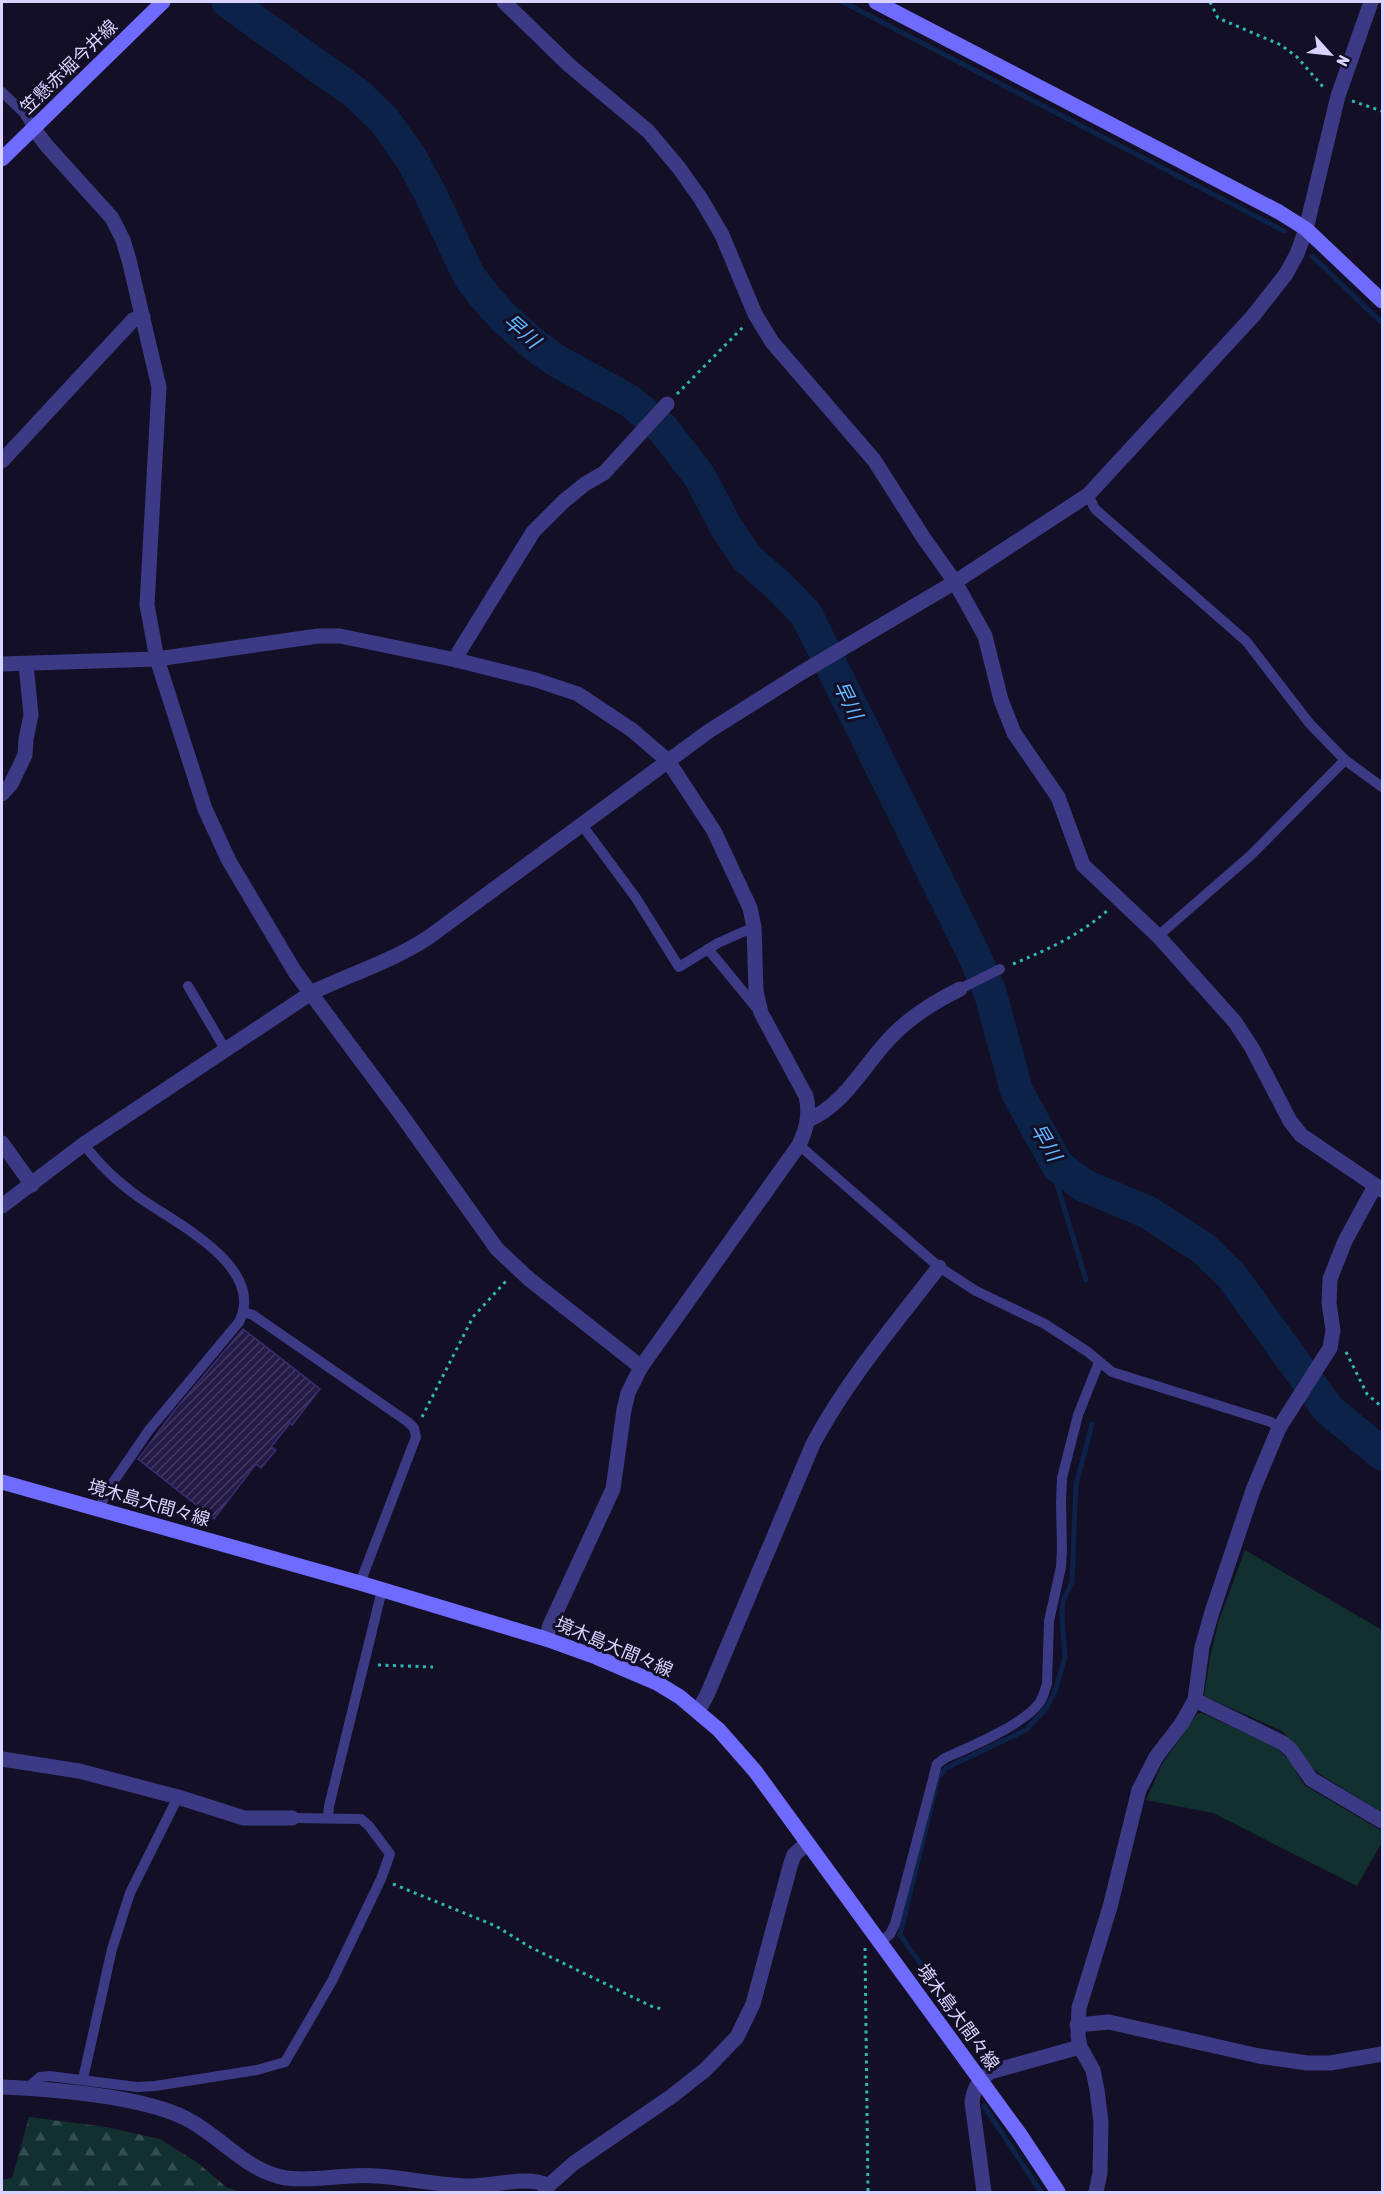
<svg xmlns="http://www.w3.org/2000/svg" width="1384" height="2194" font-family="'Asap Condensed','Noto Sans JP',sans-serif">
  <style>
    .forest { fill: url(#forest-firs) }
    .green { fill: #12302f }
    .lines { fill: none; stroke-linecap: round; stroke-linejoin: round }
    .stream { stroke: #0c2248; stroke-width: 5 }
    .river { stroke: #0c2248; stroke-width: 33 }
    .building { fill: url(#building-hatch); stroke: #3b2d73; stroke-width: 1.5 }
    .path { stroke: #2fb8b0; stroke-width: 3; stroke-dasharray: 3 4.5; stroke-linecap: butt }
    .lane { stroke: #3d3a85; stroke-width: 10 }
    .street { stroke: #3d3a85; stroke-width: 15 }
    .secondary { stroke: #6f6bff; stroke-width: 15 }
    .labels { text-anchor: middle; stroke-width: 6; stroke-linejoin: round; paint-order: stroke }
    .street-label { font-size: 18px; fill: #d9d4ff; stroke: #130f26 }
    .water-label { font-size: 20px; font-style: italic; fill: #62b6ff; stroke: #130f26 }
  </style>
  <defs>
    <pattern id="forest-firs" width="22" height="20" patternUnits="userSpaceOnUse" patternTransform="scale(1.5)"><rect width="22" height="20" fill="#12302f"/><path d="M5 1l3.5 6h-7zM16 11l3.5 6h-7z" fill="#344d4e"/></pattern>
    <pattern id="building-hatch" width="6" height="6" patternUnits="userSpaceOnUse" patternTransform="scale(1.5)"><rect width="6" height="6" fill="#241b47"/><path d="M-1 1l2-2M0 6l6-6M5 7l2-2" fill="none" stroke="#433b63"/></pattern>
  </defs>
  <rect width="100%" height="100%" fill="#130f26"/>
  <!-- forest -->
  <path class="forest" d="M29 2117 106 2127 160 2139 198 2163 226 2187 240 2192H2V2180L12 2178Z"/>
  <!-- green -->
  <g class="green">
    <path d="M1245 1550 1382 1630V1812L1321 1775 1311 1767 1293 1742 1282 1731 1204 1696 1210 1657 1219 1620Z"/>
    <path d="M1202 1713 1276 1747 1290 1761 1304 1785 1382 1831V1842L1357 1886 1213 1813 1146 1800 1162 1764 1197 1714Z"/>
  </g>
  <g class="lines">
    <!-- stream -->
    <g class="stream">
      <path d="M843 2 1284 231"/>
      <path d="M1312 256 1382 323"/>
      <path d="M1058 1166 1056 1181 1086 1280"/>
      <path d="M981 2048 900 1935 938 1778 946 1768 1026 1730 1047 1707 1055 1691 1065 1658 1062 1616 1063 1601 1072 1582 1076 1485 1092 1424"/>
      <path d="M984 2106 1041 2192"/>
    </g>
    <!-- river -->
    <path class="river" d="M228 2 357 94 384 120 411 158 430 193 469 276 485 297 504 318 537 347 557 361 630 401 663 429 700 477 726 527 747 558 780 587 806 614 974 955 990 992 1017 1092 1058 1166 1083 1185 1147 1212 1203 1248 1231 1275 1328 1409 1382 1454"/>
  </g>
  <!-- building -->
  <path class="building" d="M243 1329 320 1389 292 1425 290 1423 271 1447 276 1450 261 1468 256 1464 214 1519 138 1459 174 1411Z"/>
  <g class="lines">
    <!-- path -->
    <g class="path">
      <path d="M1210 2 1218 18 1281 45 1297 57 1324 88"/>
      <path d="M1352 101 1382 111"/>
      <path d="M677 394 744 326"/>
      <path d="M1013 964C1047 950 1080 935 1108 910"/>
      <path d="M1346 1352 1367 1394 1382 1407"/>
      <path d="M422 1417 473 1317 506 1281"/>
      <path d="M378 1665 433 1667"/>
      <path d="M393 1884 496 1926 530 1947 653 2007 663 2009"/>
      <path d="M865 1948 868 2192"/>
    </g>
    <!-- lane -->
    <g class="lane">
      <path d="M2 92 24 113 33 128"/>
      <path d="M1088 495 1095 509 1246 641 1310 724 1345 760"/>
      <path d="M582 825 636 898 679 967 718 943 754 927"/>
      <path d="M1158 936 1250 856 1345 760 1382 787"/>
      <path d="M708 949 759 1011"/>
      <path d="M188 986 225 1049"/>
      <path d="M960 989 1000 969"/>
      <path d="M84 1144C99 1165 119 1183 140 1198 175 1223 267 1267 239 1322L149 1430 105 1494 100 1508"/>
      <path d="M799 1145 939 1267 976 1291 1045 1324 1088 1352 1112 1372 1271 1422 1279 1428"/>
      <path d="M244 1312 253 1315 408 1422 414 1428 416 1437 360 1583"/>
      <path d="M328 1817 329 1806 382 1590"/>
      <path d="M880 1943 890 1934 895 1924 937 1764 945 1758C970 1747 1025 1724 1040 1702 1043 1697 1045 1690 1047 1684L1049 1621 1061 1567 1062 1549 1061 1502 1062 1478 1078 1415 1099 1362"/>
      <path d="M83 2079 112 1949 130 1893 178 1797"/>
      <path d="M27 2088 40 2077 49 2076 137 2087 155 2086 257 2070 285 2062 332 1981 381 1879 390 1854 369 1826 361 1819 292 1818"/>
    </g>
    <!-- street -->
    <g class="street">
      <path d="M504 2 569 65 648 131 679 168 701 199 722 235 755 314 772 342 874 460 923 537 955 582 985 636 1001 700 1014 733 1058 797 1083 865 1158 936 1235 1022 1252 1048 1290 1121 1301 1135 1382 1190"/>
      <path d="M33 128 47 146 112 218 123 240 129 260 159 387 147 605 157 659 205 809 229 861 295 972 400 1113 497 1249 529 1279 641 1367"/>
      <path d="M2 461 133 320 143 317"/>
      <path d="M456 660 459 652 533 532 564 501 585 484 604 473 667 404"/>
      <path d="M2 664 157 659 318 636H340L456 660 536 680 578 694 632 730 668 761 714 831 750 908 754 927 756 991 761 1013 806 1096C810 1114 807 1128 799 1145L641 1367 628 1393 624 1410 613 1489 550 1625 546 1639"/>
      <path d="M2 794 11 784 25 755 26 739 31 715 26 664"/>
      <path d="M808 1120C845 1105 865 1063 892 1036 911 1016 936 1001 960 989"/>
      <path d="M2 1143 32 1185"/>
      <path d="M2 1206 84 1144 311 993C350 974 393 961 429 937L709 731 801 673 955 582 1088 495 1253 316 1286 274 1297 254 1306 229 1338 96 1371 2"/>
      <path d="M1195 1700 1283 1743 1291 1750 1311 1779 1382 1821"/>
      <path d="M698 1711 707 1695 813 1444C847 1380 895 1324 939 1267"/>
      <path d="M2 1759 79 1771 178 1797 244 1818H292"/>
      <path d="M1077 2025 1109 2022 1259 2056 1307 2063H1330L1382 2054"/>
      <path d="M2 2087C51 2089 141 2096 185 2118 220 2135 245 2171 286 2178 315 2182 347 2173 377 2176 408 2178 440 2186 472 2186 493 2186 530 2175 548 2186"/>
      <path d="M545 2192 548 2186 574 2163 672 2096 705 2070 737 2037 753 2004 791 1863 794 1855 807 1843"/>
      <path d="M984 2192 972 2102C974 2087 979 2081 990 2072L1080 2047"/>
      <path d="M1096 2192 1100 2173 1101 2122 1097 2090 1093 2070 1080 2047 1078 2036 1079 2008 1110 1907 1139 1790 1156 1757 1182 1723 1195 1700 1202 1647 1212 1612 1253 1490 1279 1428 1330 1348 1333 1330 1329 1303 1330 1279 1345 1241 1375 1186"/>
    </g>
    <!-- secondary -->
    <g class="secondary">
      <path d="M876 2 1279 212 1306 229 1382 301"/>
      <path d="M2 159 163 2"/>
      <path d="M2 1482 360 1583 546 1639 596 1657 657 1683 680 1697 719 1730 755 1771 1019 2133 1058 2192"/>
    </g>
  </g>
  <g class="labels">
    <!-- street labels -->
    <g class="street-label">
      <text transform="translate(69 67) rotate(-44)" y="6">笠懸赤堀今井線</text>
      <text transform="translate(149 1503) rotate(16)" y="6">境木島大間々線</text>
      <text transform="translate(614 1647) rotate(23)" y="6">境木島大間々線</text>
      <text transform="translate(958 2017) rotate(54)" y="6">境木島大間々線</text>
    </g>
    <!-- water labels -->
    <g class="water-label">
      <text transform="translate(522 331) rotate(41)" y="7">早川</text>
      <text transform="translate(848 700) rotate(64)" y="7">早川</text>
      <text transform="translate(1046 1142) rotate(60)" y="7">早川</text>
    </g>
  </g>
  <!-- border -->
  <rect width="1384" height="2194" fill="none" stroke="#d9d4ff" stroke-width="6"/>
  <!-- north arrow -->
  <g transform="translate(1330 54) rotate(117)" stroke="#130f26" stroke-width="4.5" paint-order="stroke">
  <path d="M0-4.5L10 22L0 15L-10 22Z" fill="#d9d4ff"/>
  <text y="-9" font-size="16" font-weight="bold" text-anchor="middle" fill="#d9d4ff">N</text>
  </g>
</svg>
